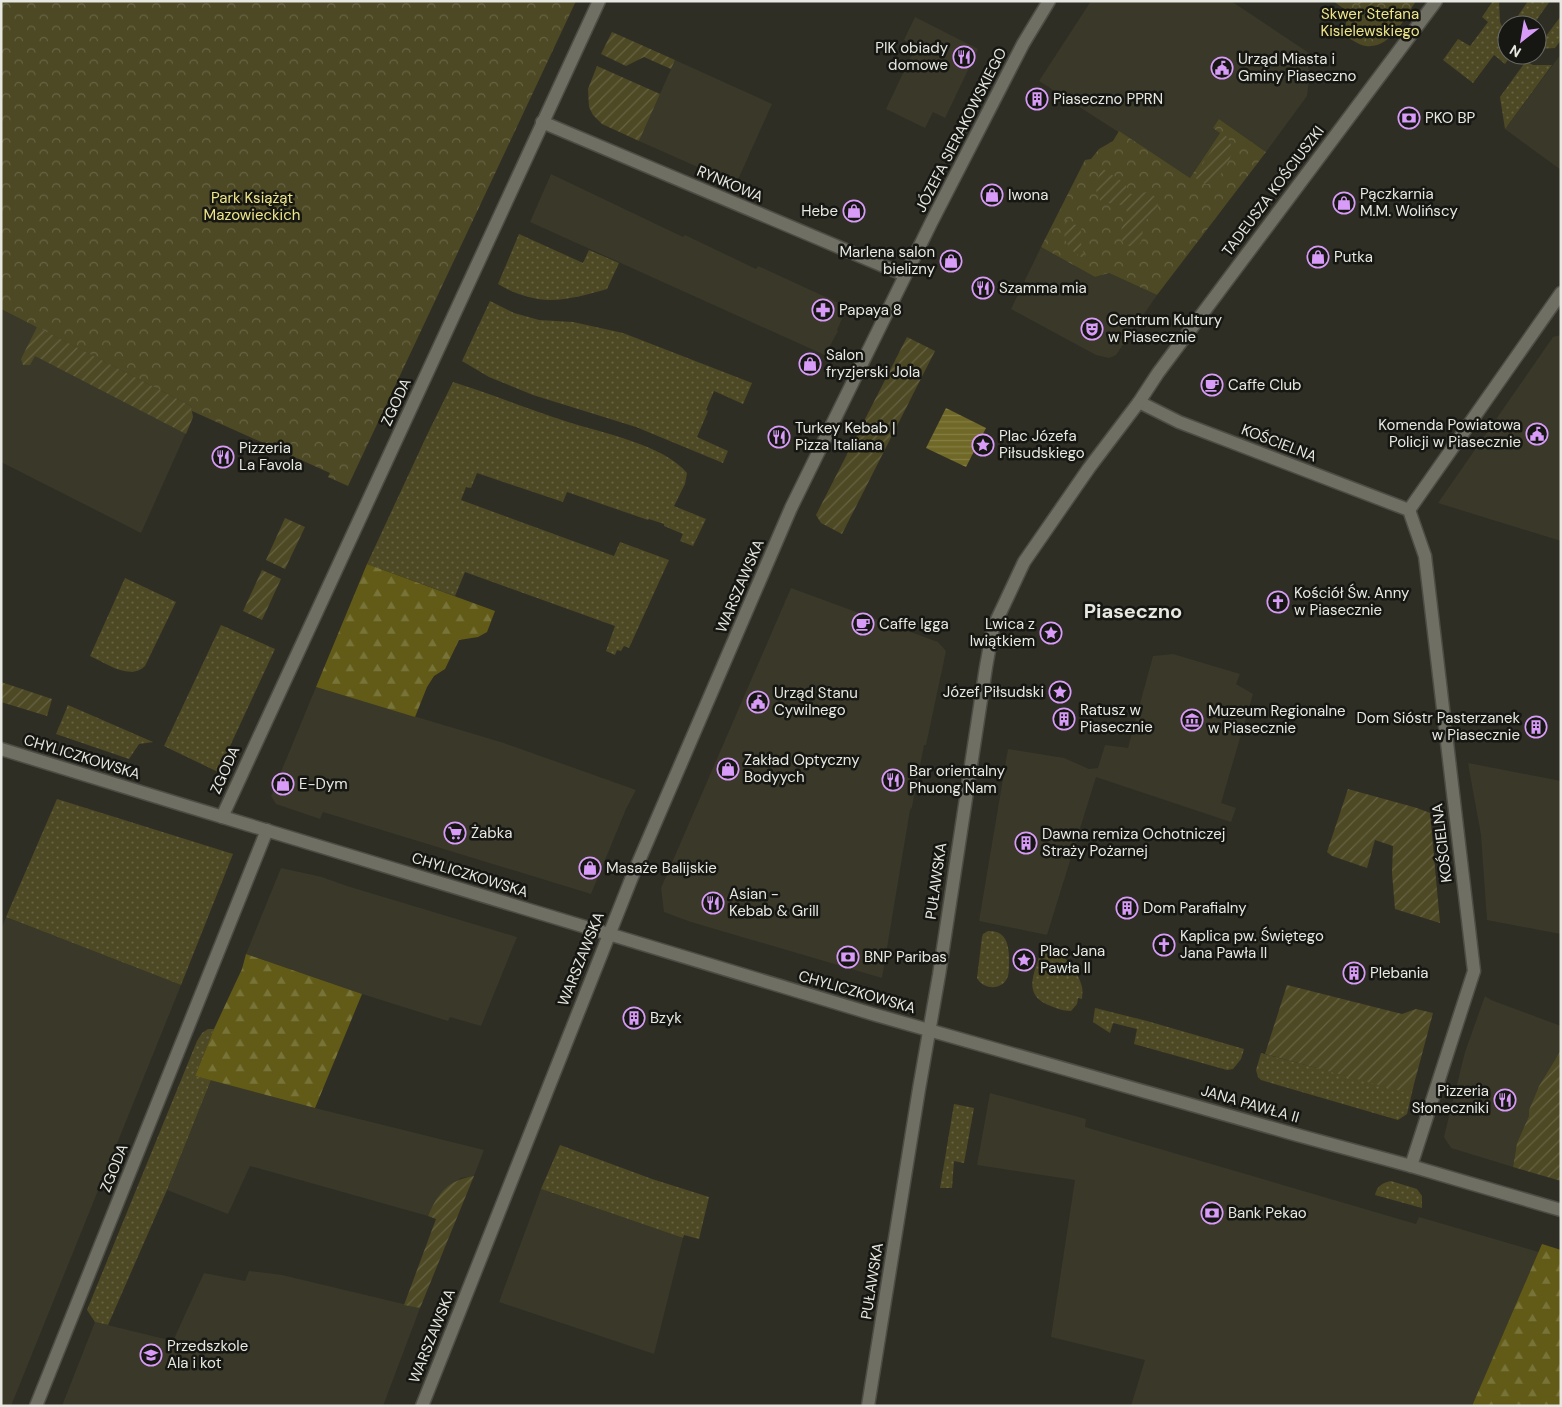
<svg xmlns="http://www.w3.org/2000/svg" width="1562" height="1407" font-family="'DM Sans',sans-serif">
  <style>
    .built { fill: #393829 }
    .grass { fill: url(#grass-dots) }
    .forest { fill: url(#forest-firs) }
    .park { fill: url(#park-crowns) }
    .garden { fill: url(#garden-furrows) }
    .water { fill: url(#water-rules) }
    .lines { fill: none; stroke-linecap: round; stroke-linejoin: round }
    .minor-casing { stroke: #4d4d45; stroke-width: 15 }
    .tertiary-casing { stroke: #4d4d45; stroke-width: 15 }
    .minor { stroke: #6f6f64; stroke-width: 12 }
    .tertiary { stroke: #6f6f64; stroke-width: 12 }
    .labels { text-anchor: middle; stroke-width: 5; stroke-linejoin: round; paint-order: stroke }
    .park-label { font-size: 15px; fill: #efe687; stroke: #161612 }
    .poi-label { font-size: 15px; fill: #e8e8e2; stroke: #161612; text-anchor: start }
    .street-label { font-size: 15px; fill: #e8e8e2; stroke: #161612 }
    .district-label { font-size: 20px; font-weight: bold; fill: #e8e8e2; stroke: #161612 }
  </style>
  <defs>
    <pattern id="grass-dots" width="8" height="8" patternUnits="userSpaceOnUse" patternTransform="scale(1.25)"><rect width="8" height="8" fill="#4d4924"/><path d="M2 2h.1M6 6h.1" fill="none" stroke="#676344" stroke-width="1.8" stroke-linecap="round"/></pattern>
    <pattern id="forest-firs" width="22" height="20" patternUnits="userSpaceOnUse" patternTransform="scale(1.25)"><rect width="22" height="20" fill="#625b17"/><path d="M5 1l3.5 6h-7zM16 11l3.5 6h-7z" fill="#787338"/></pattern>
    <pattern id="park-crowns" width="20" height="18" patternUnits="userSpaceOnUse" patternTransform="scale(1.25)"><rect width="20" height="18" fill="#4d4924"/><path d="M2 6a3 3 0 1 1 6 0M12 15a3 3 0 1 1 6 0" fill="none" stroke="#676344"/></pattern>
    <pattern id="garden-furrows" width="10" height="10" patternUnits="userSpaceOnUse" patternTransform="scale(1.25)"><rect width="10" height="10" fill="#4d4924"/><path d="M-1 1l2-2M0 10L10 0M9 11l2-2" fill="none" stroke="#676344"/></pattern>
    <pattern id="water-rules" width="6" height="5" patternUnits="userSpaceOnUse" patternTransform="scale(1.25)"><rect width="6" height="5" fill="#6f6826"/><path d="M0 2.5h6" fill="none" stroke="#847e45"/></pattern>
  </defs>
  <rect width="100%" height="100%" fill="#2f2e25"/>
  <!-- built -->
  <g class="built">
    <path d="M1091 1H1231L1312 55 1308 68 1310 71 1307 96 1266 152 1219 119 1220 133 1190 178 1039 81Z"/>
    <path d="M915 17 978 49 945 118 933 112 925 128 886 109 916 46 904 40Z"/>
    <path d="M1561 54V170L1505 129Z"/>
    <path d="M675 60 772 104 736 184 639 141Z"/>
    <path d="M551 174 683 237 685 235 756 269 758 266 843 305 845 312 837 330 838 331 826 353 829 355V357L530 222Z"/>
    <path d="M1041 247 1095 277 1109 273 1157 295 1116 355 1109 358 1096 355 1011 309Z"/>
    <path d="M1 309 191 406 193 417 141 533 1 462Z"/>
    <path d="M1561 335V541L1438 503 1553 337Z"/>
    <path d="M791 588 938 642 946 651 926 745H924L912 807 910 810 882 978 691 922 664 912 661 888Z"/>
    <path d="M1173 654 1240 674 1236 684 1253 694 1221 803 1236 808 1231 822 1096 777 1047 935 979 921 1008 749 1064 758 1089 769 1098 768 1105 745 1128 748 1153 656Z"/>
    <path d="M316 687 504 743 636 790 626 809 591 894 323 812 320 819 276 804 271 796Z"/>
    <path d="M1468 763 1561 781V934L1487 920 1481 835Z"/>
    <path d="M281 868 322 877 347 886 517 937 481 1026 450 1017 448 1021 362 994 246 954Z"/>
    <path d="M6 917 181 985 11 1406H1V929Z"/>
    <path d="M1485 996 1491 1000 1561 1026V1050L1539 1086 1529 1110V1116L1517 1143 1513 1167 1451 1148 1444 1137 1465 1052Z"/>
    <path d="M211 1080 315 1108 484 1150 474 1176 461 1178 440 1194 434 1203 428 1216 250 1166 228 1214 167 1190Z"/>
    <path d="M990 1093 1086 1119 1085 1127 1416 1224 1419 1217 1539 1252 1472 1406H1131L1145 1360 1051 1337 1075 1180 977 1165Z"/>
    <path d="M541 1189 683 1238 654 1354 499 1302Z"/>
    <path d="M249 1271 282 1275 420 1308 383 1406H62L95 1322 173 1341 204 1273 245 1281Z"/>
  </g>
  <!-- grass -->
  <g class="grass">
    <path d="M1493 1H1499L1500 22 1507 36V55H1511L1505 64 1494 55 1473 83 1443 60 1458 39 1470 46 1488 22 1482 17Z"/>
    <path d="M1528 1H1550L1533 25H1517L1515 20Z"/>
    <path d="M1561 16V40L1555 48 1540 49 1537 48Z"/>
    <path d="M1526 61 1533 65H1552L1505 129 1500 97Z"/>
    <path d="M519 234 583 263 589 250 619 263 607 289C589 294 569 300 550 300 533 300 512 293 498 284Z"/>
    <path d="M490 301 514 313 539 320 573 322 623 333 752 383 743 404 714 391 706 410 708 411 697 437 728 451 723 463 636 427 533 395 489 377 462 361Z"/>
    <path d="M453 382C491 394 528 409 565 421 601 433 663 444 687 473L685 484 674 506 706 519 693 546 680 541 683 534 664 526V524L649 519 648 520 567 492 563 502 477 473 471 488 466 487 461 500 614 556 620 542 669 560 629 648 624 646 621 651 617 650 615 655 606 651 615 626 465 572 455 596 367 564 427 435Z"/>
    <path d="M125 578 176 602 145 666C130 681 106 663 90 656Z"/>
    <path d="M221 625 275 649 218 772 164 746Z"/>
    <path d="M68 705 153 742 139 744 129 759 56 734Z"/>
    <path d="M57 799 233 854 181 985 6 917Z"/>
    <path d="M988 931C1007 930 1009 946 1009 961 1009 966 1009 972 1008 976 1003 991 983 990 977 978L982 937 983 934Z"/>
    <path d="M1049 948C1063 952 1079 972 1082 987 1083 990 1082 995 1082 999L1078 998 1077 1004 1071 1011C1063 1011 1056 1008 1048 1005 1023 994 1034 974 1040 954L1042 950Z"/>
    <path d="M1095 1008 1147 1021 1244 1049 1241 1059 1233 1069 1227 1070 1134 1044 1137 1029 1113 1023 1110 1033 1093 1022Z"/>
    <path d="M208 1029H214L195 1076 211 1080 167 1190 108 1325 95 1322 87 1310 197 1041 202 1033Z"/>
    <path d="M1261 1053 1404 1091 1414 1084 1407 1114 1398 1120 1261 1080 1258 1077 1256 1070Z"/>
    <path d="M954 1104 974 1108 964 1163 954 1161 952 1188H940Z"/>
    <path d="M560 1145 652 1179 709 1197 699 1239 684 1235 683 1238 541 1189Z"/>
    <path d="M1391 1181 1417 1189 1422 1196V1208L1375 1195C1377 1186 1382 1183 1391 1181Z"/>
  </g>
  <!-- forest -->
  <g class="forest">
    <path d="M367 564 495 611 487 632 478 637 459 640 445 669 434 676 427 687 415 717 316 687Z"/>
    <path d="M246 954 362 994 315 1108 195 1076 214 1029 242 969Z"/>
    <path d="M1542 1244 1561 1250V1406H1472Z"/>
  </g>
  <!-- park -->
  <g class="park">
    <path d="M1 1H576L348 486 328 477 330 473 192 411 191 406 1 309Z"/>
    <path d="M1333 1H1416C1405 18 1390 49 1366 46 1359 45 1351 39 1345 36L1347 11Z"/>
    <path d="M1219 119 1266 152 1157 295 1109 273 1095 277 1041 247 1085 160 1091 159 1099 149 1113 141 1119 131 1190 178 1220 133 1213 128Z"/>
  </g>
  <!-- garden -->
  <g class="garden">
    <path d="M1353 1H1378L1372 10 1369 11Z"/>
    <path d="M612 32 675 60 671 69 644 57 626 66 601 54Z"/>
    <path d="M597 66 660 94 639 141 602 124 593 115 589 107 588 89Z"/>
    <path d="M1223 133C1242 149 1225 170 1212 184H1205L1194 177Z"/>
    <path d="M1103 169 1126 184 1127 190 1131 194 1148 192 1157 198 1158 208 1143 223C1142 235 1146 251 1125 245L1119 236 1127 213 1126 208 1121 205 1101 202C1093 190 1095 181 1103 169Z"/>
    <path d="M1066 219 1071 224 1082 226C1079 238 1081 248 1086 259 1068 252 1060 238 1066 219Z"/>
    <path d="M37 327 191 406 193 417 186 434 35 356 30 365H23L21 359Z"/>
    <path d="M907 337 935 351 842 534 821 523 816 515Z"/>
    <path d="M285 518 305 527 285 569 266 560Z"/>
    <path d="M262 570 281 579 262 620 243 611Z"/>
    <path d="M1 682 52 699 47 716 1 702Z"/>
    <path d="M1348 789 1417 808 1430 813 1440 923 1395 909 1392 873 1393 846 1375 840 1367 868 1332 856 1327 852Z"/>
    <path d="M1287 985 1402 1014 1416 1009 1433 1013 1414 1084 1404 1092 1265 1054Z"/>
    <path d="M1561 1050V1181L1513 1167 1517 1143 1529 1116V1110L1539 1086Z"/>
    <path d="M474 1176 420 1308 404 1305 436 1219 428 1216C438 1193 448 1180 474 1176Z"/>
  </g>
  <!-- water -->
  <path class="water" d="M946 408 986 428 966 467 926 448Z"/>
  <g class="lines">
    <!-- minor casing -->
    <g class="minor-casing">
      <g id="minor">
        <path d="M542 122 905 275"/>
        <path d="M1139 402 1179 422 1409 510 1425 556 1474 971 1411 1166"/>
        <path d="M1409 510 1561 293"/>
        <path d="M222 817 599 1"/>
        <path d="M36 1406 267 830"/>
        <path d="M422 1406 632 877 791 508 931 223 1023 44 1049 1"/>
        <path d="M868 1406 919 1089 939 975 986 667 993 628 1024 562 1089 468 1139 402 1158 373 1436 1"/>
      </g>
    </g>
    <!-- tertiary casing -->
    <g class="tertiary-casing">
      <path id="tertiary" d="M1 749 183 805 876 1015 1297 1135 1411 1166 1561 1210"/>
    </g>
    <!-- minor -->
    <use href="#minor" class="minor"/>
    <!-- tertiary -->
    <use href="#tertiary" class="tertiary"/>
  </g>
  <!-- icons -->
  <defs>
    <g id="restaurant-ring" transform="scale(1.125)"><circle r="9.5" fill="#161612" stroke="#d89bf8" stroke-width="1.5"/><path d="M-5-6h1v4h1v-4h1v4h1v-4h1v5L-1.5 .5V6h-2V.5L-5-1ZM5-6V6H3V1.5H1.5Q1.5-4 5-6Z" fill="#d89bf8"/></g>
    <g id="civic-ring" transform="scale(1.125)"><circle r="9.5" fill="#161612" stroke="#d89bf8" stroke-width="1.5"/><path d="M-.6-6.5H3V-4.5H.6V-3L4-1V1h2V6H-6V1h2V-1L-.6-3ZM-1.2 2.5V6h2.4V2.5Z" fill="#d89bf8"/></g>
    <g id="building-ring" transform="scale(1.125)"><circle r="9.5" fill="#161612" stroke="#d89bf8" stroke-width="1.5"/><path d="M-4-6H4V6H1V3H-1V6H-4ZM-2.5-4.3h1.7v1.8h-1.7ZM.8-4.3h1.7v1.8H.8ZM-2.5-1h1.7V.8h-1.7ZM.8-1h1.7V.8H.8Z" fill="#d89bf8"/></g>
    <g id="bank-ring" transform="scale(1.125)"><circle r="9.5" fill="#161612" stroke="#d89bf8" stroke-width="1.5"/><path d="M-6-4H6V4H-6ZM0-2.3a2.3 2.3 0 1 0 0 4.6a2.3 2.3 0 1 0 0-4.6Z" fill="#d89bf8"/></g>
    <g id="shop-ring" transform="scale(1.125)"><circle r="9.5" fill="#161612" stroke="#d89bf8" stroke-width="1.5"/><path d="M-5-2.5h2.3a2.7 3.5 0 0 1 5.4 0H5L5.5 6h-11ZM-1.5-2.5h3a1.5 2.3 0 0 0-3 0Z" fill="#d89bf8"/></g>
    <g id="pharmacy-ring" transform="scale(1.125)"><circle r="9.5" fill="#161612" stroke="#d89bf8" stroke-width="1.5"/><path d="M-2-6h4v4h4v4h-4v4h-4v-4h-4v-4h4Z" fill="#d89bf8"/></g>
    <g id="theatre-ring" transform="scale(1.125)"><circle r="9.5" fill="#161612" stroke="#d89bf8" stroke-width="1.5"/><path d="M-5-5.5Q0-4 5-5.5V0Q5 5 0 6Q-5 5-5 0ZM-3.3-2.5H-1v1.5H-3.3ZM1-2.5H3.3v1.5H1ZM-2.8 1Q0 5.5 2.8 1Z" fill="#d89bf8"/></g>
    <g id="cafe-ring" transform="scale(1.125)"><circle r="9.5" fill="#161612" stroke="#d89bf8" stroke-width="1.5"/><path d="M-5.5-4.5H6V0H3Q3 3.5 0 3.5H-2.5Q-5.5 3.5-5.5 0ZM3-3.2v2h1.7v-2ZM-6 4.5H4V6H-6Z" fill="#d89bf8"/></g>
    <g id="sight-ring" transform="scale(1.125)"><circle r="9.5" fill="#161612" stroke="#d89bf8" stroke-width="1.5"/><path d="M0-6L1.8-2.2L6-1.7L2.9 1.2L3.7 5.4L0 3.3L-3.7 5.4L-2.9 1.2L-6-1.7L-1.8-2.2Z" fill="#d89bf8"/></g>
    <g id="church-ring" transform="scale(1.125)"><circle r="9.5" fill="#161612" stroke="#d89bf8" stroke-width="1.5"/><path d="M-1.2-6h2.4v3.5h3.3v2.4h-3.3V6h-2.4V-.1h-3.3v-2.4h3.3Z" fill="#d89bf8"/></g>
    <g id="museum-ring" transform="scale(1.125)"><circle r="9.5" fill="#161612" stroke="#d89bf8" stroke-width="1.5"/><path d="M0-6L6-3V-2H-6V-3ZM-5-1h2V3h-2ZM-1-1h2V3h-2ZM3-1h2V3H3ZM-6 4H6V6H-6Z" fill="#d89bf8"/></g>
    <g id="supermarket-ring" transform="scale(1.125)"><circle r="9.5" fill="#161612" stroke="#d89bf8" stroke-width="1.5"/><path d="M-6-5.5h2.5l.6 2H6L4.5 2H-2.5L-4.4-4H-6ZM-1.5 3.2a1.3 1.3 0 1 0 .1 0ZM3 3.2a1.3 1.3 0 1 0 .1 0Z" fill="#d89bf8"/></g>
    <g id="school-ring" transform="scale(1.125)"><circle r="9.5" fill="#161612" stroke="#d89bf8" stroke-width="1.5"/><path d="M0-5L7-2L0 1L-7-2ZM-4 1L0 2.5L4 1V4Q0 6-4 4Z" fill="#d89bf8"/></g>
  </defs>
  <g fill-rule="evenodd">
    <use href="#restaurant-ring" x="964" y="57"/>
    <use href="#civic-ring" x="1222" y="68"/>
    <use href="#building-ring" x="1037" y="99"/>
    <use href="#bank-ring" x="1409" y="118"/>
    <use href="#shop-ring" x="992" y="195"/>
    <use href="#shop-ring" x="1344" y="203"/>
    <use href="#shop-ring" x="854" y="211"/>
    <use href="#shop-ring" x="1318" y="257"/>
    <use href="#shop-ring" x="951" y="261"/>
    <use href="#restaurant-ring" x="983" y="288"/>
    <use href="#pharmacy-ring" x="823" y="310"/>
    <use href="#theatre-ring" x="1092" y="329"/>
    <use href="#shop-ring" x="810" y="364"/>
    <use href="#cafe-ring" x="1212" y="385"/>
    <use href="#civic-ring" x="1537" y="434"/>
    <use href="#restaurant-ring" x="779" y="437"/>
    <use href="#sight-ring" x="983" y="445"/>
    <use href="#restaurant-ring" x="223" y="457"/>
    <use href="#church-ring" x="1278" y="602"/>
    <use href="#cafe-ring" x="863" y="624"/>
    <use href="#sight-ring" x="1051" y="633"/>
    <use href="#sight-ring" x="1060" y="692"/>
    <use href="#civic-ring" x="758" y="702"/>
    <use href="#building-ring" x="1064" y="719"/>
    <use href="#museum-ring" x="1192" y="720"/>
    <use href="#building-ring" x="1536" y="727"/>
    <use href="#shop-ring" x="728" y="769"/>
    <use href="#restaurant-ring" x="893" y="780"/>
    <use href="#shop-ring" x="283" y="784"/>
    <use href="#supermarket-ring" x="455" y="833"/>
    <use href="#building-ring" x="1026" y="843"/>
    <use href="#shop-ring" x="590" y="868"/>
    <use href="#restaurant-ring" x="713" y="903"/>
    <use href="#building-ring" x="1127" y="908"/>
    <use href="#church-ring" x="1164" y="945"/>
    <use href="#bank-ring" x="848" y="957"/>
    <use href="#sight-ring" x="1024" y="960"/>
    <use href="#building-ring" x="1354" y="973"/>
    <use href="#building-ring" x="634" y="1018"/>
    <use href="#restaurant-ring" x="1505" y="1100"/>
    <use href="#bank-ring" x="1212" y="1213"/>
    <use href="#school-ring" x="151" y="1355"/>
  </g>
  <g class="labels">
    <!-- park labels -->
    <g class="park-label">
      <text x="1370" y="19">Skwer Stefana<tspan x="1370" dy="17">Kisielewskiego</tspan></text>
      <text x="252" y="203">Park Książąt<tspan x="252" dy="17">Mazowieckich</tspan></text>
    </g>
    <!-- poi labels -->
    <g class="poi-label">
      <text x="948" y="53" text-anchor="end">PIK obiady<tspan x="948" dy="17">domowe</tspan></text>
      <text x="1238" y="64">Urząd Miasta i<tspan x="1238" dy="17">Gminy Piaseczno</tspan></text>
      <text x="1053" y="104">Piaseczno PPRN</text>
      <text x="1425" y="123">PKO BP</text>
      <text x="1360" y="199">Pączkarnia<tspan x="1360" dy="17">M.M. Wolińscy</tspan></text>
      <text x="1008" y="200">Iwona</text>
      <text x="838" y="216" text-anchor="end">Hebe</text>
      <text x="935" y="257" text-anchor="end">Marlena salon<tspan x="935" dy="17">bielizny</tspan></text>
      <text x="1334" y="262">Putka</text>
      <text x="999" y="293">Szamma mia</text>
      <text x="839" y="315">Papaya 8</text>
      <text x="1108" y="325">Centrum Kultury<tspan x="1108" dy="17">w Piasecznie</tspan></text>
      <text x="826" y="360">Salon<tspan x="826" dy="17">fryzjerski Jola</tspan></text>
      <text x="1228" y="390">Caffe Club</text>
      <text x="1521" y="430" text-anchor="end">Komenda Powiatowa<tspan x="1521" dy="17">Policji w Piasecznie</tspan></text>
      <text x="795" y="433">Turkey Kebab |<tspan x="795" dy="17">Pizza Italiana</tspan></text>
      <text x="999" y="441">Plac Józefa<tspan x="999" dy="17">Piłsudskiego</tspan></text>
      <text x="239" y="453">Pizzeria<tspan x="239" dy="17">La Favola</tspan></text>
      <text x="1294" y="598">Kościół Św. Anny<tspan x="1294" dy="17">w Piasecznie</tspan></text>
      <text x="879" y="629">Caffe Igga</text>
      <text x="1035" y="629" text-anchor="end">Lwica z<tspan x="1035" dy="17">lwiątkiem</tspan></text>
      <text x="1044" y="697" text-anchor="end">Józef Piłsudski</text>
      <text x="774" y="698">Urząd Stanu<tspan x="774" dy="17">Cywilnego</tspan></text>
      <text x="1080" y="715">Ratusz w<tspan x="1080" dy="17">Piasecznie</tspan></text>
      <text x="1208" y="716">Muzeum Regionalne<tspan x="1208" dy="17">w Piasecznie</tspan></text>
      <text x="1520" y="723" text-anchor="end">Dom Sióstr Pasterzanek<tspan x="1520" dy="17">w Piasecznie</tspan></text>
      <text x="744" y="765">Zakład Optyczny<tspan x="744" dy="17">Bodyych</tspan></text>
      <text x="909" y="776">Bar orientalny<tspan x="909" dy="17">Phuong Nam</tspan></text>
      <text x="299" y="789">E-Dym</text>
      <text x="471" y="838">Żabka</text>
      <text x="1042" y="839">Dawna remiza Ochotniczej<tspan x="1042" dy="17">Straży Pożarnej</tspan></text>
      <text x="606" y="873">Masaże Balijskie</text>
      <text x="729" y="899">Asian -<tspan x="729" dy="17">Kebab &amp; Grill</tspan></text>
      <text x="1143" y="913">Dom Parafialny</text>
      <text x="1180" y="941">Kaplica pw. Świętego<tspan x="1180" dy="17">Jana Pawła II</tspan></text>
      <text x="1040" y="956">Plac Jana<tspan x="1040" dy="17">Pawła II</tspan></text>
      <text x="864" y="962">BNP Paribas</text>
      <text x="1370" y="978">Plebania</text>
      <text x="650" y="1023">Bzyk</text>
      <text x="1489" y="1096" text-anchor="end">Pizzeria<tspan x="1489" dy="17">Słoneczniki</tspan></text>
      <text x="1228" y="1218">Bank Pekao</text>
      <text x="167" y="1351">Przedszkole<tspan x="167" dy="17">Ala i kot</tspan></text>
    </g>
    <!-- street labels -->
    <g class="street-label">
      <text transform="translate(961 130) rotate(-63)" y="5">JÓZEFA SIERAKOWSKIEGO</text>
      <text transform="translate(730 184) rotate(23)" y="5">RYNKOWA</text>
      <text transform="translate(1273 191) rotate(-53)" y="5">TADEUSZA KOŚCIUSZKI</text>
      <text transform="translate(396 402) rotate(-65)" y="5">ZGODA</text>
      <text transform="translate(1279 443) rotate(21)" y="5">KOŚCIELNA</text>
      <text transform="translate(740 586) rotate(-67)" y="5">WARSZAWSKA</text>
      <text transform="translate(82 757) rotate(17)" y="5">CHYLICZKOWSKA</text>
      <text transform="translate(225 770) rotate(-66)" y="5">ZGODA</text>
      <text transform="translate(1442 843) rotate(-97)" y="5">KOŚCIELNA</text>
      <text transform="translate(470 875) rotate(17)" y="5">CHYLICZKOWSKA</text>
      <text transform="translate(936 881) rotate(-82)" y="5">PUŁAWSKA</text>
      <text transform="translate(581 959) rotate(-68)" y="5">WARSZAWSKA</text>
      <text transform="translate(857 992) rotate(16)" y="5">CHYLICZKOWSKA</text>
      <text transform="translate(1250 1104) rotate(16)" y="5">JANA PAWŁA II</text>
      <text transform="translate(114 1168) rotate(-68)" y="5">ZGODA</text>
      <text transform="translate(872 1281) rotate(-81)" y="5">PUŁAWSKA</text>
      <text transform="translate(432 1336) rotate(-68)" y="5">WARSZAWSKA</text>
    </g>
    <!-- district labels -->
    <g class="district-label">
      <text x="1133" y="618">Piaseczno</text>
    </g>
  </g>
  <!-- border -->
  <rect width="1562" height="1407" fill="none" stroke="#e8e8e2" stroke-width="5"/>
  <!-- north arrow -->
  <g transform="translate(1522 40) rotate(211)"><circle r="24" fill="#161612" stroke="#6a6a65"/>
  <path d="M0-4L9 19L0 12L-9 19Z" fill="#d89bf8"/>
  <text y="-8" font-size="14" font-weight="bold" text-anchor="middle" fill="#e8e8e2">N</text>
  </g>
</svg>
